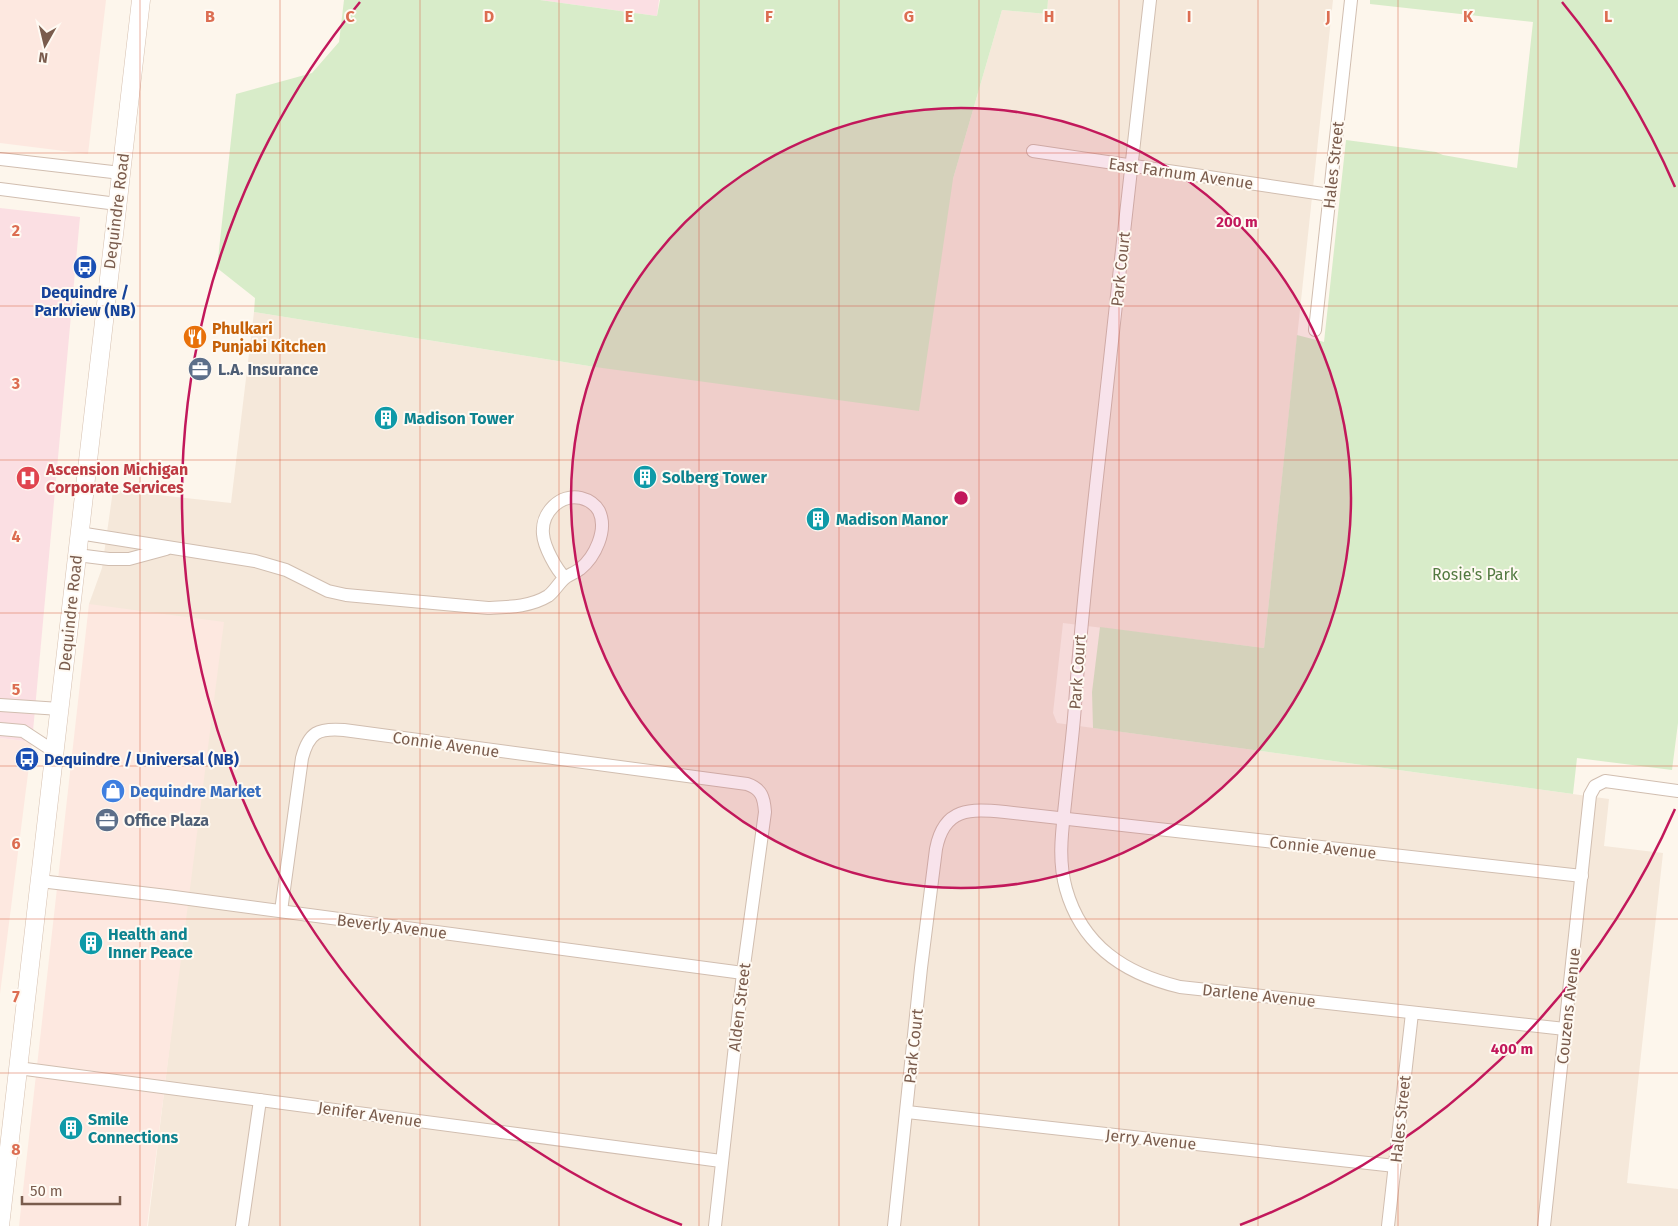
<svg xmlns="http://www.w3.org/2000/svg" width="1678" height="1226" font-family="'Fira Sans',sans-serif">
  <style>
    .residential { fill: #f5e8da }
    .commercial { fill: #fde8e0 }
    .medical { fill: #fbdfe3 }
    .green { fill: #d8ecc9 }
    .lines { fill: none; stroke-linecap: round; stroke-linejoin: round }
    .street-casing { stroke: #d1beb0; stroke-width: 14 }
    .secondary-casing { stroke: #d6c0b0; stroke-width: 19 }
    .street { stroke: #fff; stroke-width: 12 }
    .secondary { stroke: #fff; stroke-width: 18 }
    .grid { fill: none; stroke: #dc6d51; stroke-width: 1; stroke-opacity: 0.55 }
    .ring { fill: none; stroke: #c2185b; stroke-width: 2.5 }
    .labels { text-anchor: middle; stroke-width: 4; stroke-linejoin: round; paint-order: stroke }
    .street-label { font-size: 16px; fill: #7a5c4d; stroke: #fffaf3 }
    .transit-label { font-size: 16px; font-weight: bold; fill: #164399; stroke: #fffaf3 }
    .food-label { font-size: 16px; font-weight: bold; fill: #c56008; stroke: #fffaf3; text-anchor: start }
    .service-label { font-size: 16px; font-weight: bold; fill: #4e5e75; stroke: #fffaf3; text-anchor: start }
    .culture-label { font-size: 16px; font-weight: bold; fill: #0d838f; stroke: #fffaf3; text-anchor: start }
    .health-label { font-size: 16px; font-weight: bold; fill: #be3a42; stroke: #fffaf3; text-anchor: start }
    .park-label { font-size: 16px; fill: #537a41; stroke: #fffaf3 }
    .shop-label { font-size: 16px; font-weight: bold; fill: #366cbe; stroke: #fffaf3; text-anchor: start }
    .grid-label { font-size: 16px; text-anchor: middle; font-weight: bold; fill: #dc6d51; stroke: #fffaf3; stroke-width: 4; stroke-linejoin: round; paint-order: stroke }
    .centre { fill: #c2185b; stroke: #fffaf3; stroke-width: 2.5 }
    .ring-label { font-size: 15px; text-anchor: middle; font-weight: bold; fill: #c2185b; stroke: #fffaf3; stroke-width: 4; stroke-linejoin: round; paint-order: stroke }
  </style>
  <rect width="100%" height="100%" fill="#fdf6ec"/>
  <!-- residential -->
  <path class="residential" d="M1048 0H1333L1264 648 1063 623 1053 713 1057 723 1609 799 1604 846 1663 853 1627 1183 1678 1189V1226H148L185 917 89 604 102 568 113 490 231 503 254 312 595 367 953 179 1002 10 1047 14Z"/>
  <!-- commercial -->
  <g class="commercial">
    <path d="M0 0H106L88 154 0 143Z"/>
    <path d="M89 604 224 622 147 1226H19Z"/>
    <path d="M0 738 32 742 0 994Z"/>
  </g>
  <!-- medical -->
  <g class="medical">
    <path d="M540 0H659L657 16Z"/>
    <path d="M0 208 80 217 32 742 0 738Z"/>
  </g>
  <!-- green -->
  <g class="green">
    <path d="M344 0H540L657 16 660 0H1048L1047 14 1002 10 953 179 919 411 595 367 254 312 255 298 217 268 236 94 312 73 339 42Z"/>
    <path d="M1370 0H1678V723L1672 770 1577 758 1573 794 1093 728 1092 692 1100 627 1264 648 1297 335 1324 342 1346 140 1436 152 1443 155 1517 168 1533 22 1370 4Z"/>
  </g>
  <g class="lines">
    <!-- street casing -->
    <g class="street-casing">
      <g id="street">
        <path d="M1150 0C1134 135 1120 270 1105 405 1094 505 1082 604 1075 705 1073 735 1069 764 1066 794 1063 826 1057 857 1066 889 1082 946 1125 974 1180 987L1565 1029"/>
        <path d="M1033 151 1330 195"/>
        <path d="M0 159 121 173"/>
        <path d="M0 189 117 204"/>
        <path d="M1315 330 1351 0"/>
        <path d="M79 533 255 561 286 570 328 591 346 595 488 608C508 607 530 607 548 596 555 591 559 582 566 577 571 574 576 572 580 569 595 557 608 530 599 511 595 504 589 500 581 498 560 493 541 513 543 534 544 547 556 569 565 578"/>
        <path d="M77 555 109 559H129L166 549"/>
        <path d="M0 705 60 709"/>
        <path d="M0 729 23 731 55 752"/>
        <path d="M40 881 167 896 743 973"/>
        <path d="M281 911 302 758C309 732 318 728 344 730L747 784C762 789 764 798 765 812L743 973 715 1226"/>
        <path d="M18 1068 721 1161"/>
        <path d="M907 1112 1395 1166"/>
        <path d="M242 1226 260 1100"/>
        <path d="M894 1226 921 968 936 849C944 807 970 809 1005 812L1582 876"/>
        <path d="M1388 1226 1412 1013"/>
        <path d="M1544 1226 1590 795 1595 786 1605 781 1678 791"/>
      </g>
    </g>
    <!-- secondary casing -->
    <g class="secondary-casing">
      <path id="secondary" d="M0 1226 141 0"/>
    </g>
    <!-- street -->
    <use href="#street" class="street"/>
    <!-- secondary -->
    <use href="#secondary" class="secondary"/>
  </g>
  <!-- grid -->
  <path class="grid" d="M140 0V1226M280 0V1226M420 0V1226M559 0V1226M699 0V1226M839 0V1226M979 0V1226M1119 0V1226M1258 0V1226M1398 0V1226M1538 0V1226M0 153H1678M0 306H1678M0 460H1678M0 613H1678M0 766H1678M0 919H1678M0 1073H1678"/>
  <!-- distance rings -->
  <circle cx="961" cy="498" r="390" fill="#c2185b" fill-opacity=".12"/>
  <g class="ring">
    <circle cx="961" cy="498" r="390"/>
    <path d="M1675 809A779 779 0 0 1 1240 1225M682 1225A779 779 0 0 1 360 2M1562 2A779 779 0 0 1 1675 187"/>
  </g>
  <!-- icons -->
  <defs>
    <g id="bus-disc" transform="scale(1.25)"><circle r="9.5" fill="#1a4fb4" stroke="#fffaf3"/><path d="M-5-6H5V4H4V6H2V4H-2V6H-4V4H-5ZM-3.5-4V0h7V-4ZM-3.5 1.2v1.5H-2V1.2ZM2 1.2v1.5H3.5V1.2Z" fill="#fff"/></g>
    <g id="restaurant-disc" transform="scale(1.25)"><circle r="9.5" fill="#e8710a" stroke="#fffaf3"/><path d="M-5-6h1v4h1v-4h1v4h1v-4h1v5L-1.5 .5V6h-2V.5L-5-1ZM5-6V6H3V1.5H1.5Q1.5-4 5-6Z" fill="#fff"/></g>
    <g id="office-disc" transform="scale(1.25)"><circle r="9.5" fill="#5c6f8a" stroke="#fffaf3"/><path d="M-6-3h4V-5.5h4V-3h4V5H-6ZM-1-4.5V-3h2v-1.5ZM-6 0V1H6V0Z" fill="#fff"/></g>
    <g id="building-disc" transform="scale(1.25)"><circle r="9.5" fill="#0f9aa8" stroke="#fffaf3"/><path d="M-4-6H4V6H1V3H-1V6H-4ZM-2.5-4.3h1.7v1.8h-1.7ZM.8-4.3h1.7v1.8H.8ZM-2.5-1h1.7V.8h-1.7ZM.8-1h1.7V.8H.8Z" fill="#fff"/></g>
    <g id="hospital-disc" transform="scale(1.25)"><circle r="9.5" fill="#e0444e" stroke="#fffaf3"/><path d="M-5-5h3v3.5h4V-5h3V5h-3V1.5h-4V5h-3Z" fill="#fff"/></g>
    <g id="shop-disc" transform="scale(1.25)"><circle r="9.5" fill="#3f7fe0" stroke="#fffaf3"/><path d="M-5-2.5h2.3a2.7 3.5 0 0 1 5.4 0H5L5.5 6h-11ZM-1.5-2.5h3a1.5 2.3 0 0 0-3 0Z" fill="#fff"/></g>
  </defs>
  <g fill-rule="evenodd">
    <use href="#bus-disc" x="85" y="267"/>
    <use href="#restaurant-disc" x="195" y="337"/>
    <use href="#office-disc" x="200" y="369"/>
    <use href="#building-disc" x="386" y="418"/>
    <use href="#building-disc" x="645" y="477"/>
    <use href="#hospital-disc" x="28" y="478"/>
    <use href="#building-disc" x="818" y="519"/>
    <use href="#bus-disc" x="27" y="759"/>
    <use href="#shop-disc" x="113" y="791"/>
    <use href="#office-disc" x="107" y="820"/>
    <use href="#building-disc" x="91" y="943"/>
    <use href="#building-disc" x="71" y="1128"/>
  </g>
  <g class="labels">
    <!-- street labels -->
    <g class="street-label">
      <text transform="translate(1333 165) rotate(-84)" y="6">Hales Street</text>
      <text transform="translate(1181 173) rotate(8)" y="6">East Farnum Avenue</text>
      <text transform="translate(116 211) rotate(-83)" y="6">Dequindre Road</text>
      <text transform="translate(1120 269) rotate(-84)" y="6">Park Court</text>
      <text transform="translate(70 613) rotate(-84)" y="6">Dequindre Road</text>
      <text transform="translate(1077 672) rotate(-86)" y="6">Park Court</text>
      <text transform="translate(446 744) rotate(8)" y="6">Connie Avenue</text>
      <text transform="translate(1323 847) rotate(6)" y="6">Connie Avenue</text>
      <text transform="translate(392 926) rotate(7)" y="6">Beverly Avenue</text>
      <text transform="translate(1259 995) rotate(6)" y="6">Darlene Avenue</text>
      <text transform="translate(1568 1006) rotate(-84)" y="6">Couzens Avenue</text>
      <text transform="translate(739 1007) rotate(-83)" y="6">Alden Street</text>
      <text transform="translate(913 1046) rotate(-84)" y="6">Park Court</text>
      <text transform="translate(370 1114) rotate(8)" y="6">Jenifer Avenue</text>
      <text transform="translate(1400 1119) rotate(-84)" y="6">Hales Street</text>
      <text transform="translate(1151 1139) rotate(6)" y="6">Jerry Avenue</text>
    </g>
    <!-- transit labels -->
    <g class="transit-label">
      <text x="85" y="298">Dequindre /<tspan x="85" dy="18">Parkview (NB)</tspan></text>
      <text x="44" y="765" text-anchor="start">Dequindre / Universal (NB)</text>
    </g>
    <!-- food labels -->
    <g class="food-label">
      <text x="212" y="334">Phulkari<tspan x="212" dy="18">Punjabi Kitchen</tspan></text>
    </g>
    <!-- service labels -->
    <g class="service-label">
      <text x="218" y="375">L.A. Insurance</text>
      <text x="124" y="826">Office Plaza</text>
    </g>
    <!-- culture labels -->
    <g class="culture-label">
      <text x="404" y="424">Madison Tower</text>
      <text x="662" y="483">Solberg Tower</text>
      <text x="836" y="525">Madison Manor</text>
      <text x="108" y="940">Health and<tspan x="108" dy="18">Inner Peace</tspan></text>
      <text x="88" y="1125">Smile<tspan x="88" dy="18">Connections</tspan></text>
    </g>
    <!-- health labels -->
    <g class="health-label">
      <text x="46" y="475">Ascension Michigan<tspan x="46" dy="18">Corporate Services</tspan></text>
    </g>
    <!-- park labels -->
    <g class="park-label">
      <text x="1475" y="580">Rosie's Park</text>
    </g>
    <!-- shop labels -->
    <g class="shop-label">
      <text x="130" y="797">Dequindre Market</text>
    </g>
  </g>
  <g class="grid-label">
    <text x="210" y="22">B</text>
    <text x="350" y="22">C</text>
    <text x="489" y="22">D</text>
    <text x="629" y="22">E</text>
    <text x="769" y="22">F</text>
    <text x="909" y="22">G</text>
    <text x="1049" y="22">H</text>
    <text x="1189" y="22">I</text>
    <text x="1328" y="22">J</text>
    <text x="1468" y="22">K</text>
    <text x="1608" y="22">L</text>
    <text x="16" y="236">2</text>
    <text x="16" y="389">3</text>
    <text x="16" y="542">4</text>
    <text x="16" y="695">5</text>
    <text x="16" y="849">6</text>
    <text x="16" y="1002">7</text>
    <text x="16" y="1155">8</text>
  </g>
  <circle cx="961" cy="498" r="8" class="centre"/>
  <g class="ring-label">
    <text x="1237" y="227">200 m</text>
    <text x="1512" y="1054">400 m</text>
  </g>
  <!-- north arrow -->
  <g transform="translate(45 45) rotate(188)" stroke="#fffaf3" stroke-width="4" paint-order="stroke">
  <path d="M0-4L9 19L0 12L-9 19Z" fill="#7a5c4d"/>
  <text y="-8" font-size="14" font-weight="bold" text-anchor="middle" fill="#7a5c4d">N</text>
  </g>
  <!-- scale -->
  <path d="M22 1196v8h98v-8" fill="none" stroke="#7a5c4d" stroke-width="2.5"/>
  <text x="30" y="1196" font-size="15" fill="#7a5c4d" stroke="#fffaf3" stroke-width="4" paint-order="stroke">50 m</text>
</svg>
